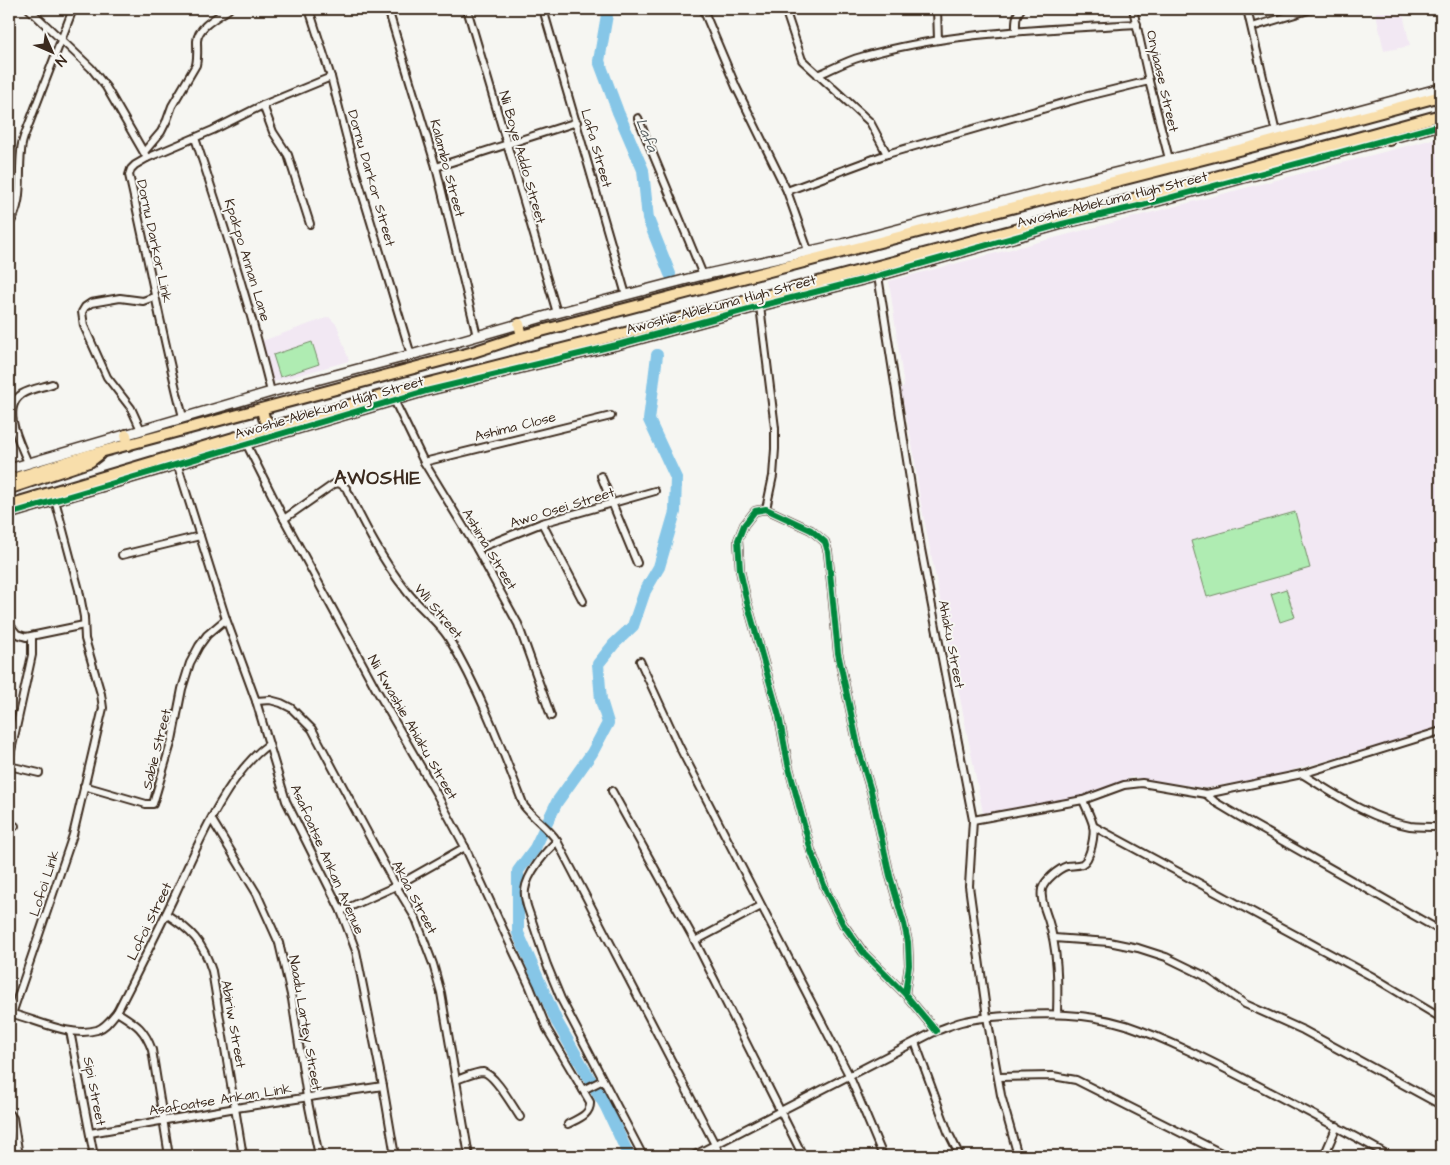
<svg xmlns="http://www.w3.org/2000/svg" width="1450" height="1165" font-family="'Architects Daughter',sans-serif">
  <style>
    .built { fill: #f2e8f3 }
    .grass { fill: #afecb2; stroke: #758b68 }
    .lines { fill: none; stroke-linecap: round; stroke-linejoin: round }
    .river { stroke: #86c6e7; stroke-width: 12 }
    .street-casing { stroke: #3b2a1e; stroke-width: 10 }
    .secondary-casing { stroke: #3b2a1e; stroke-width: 12 }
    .primary-casing { stroke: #3b2a1e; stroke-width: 14 }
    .highway-casing { stroke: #3b2a1e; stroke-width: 15 }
    .street { stroke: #f6f6f2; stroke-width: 6 }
    .secondary { stroke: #f6f6f2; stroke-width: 9 }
    .primary { stroke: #f8deab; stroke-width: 10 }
    .highway { stroke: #f8deab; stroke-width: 11 }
    .cycleway-casing { stroke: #f6f6f2; stroke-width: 9 }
    .cycleway { stroke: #00873e; stroke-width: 6 }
    .labels { text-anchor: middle; stroke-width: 4; stroke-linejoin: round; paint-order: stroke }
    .street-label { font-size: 14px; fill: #3b2a1e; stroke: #f6f6f2 }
    .water-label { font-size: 15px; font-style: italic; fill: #52595a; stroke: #f6f6f2 }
    .district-label { font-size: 19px; font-weight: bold; letter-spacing: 1px; fill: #3b2a1e; stroke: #f6f6f2 }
  </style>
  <rect width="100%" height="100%" fill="#f6f6f2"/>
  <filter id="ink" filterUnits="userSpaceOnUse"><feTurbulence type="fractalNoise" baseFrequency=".02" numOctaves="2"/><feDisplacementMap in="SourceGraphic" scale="10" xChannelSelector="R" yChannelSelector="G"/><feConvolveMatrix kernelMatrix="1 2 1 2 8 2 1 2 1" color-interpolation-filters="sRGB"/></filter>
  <g filter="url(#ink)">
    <!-- built -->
    <g class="built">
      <path d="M1375 9H1402L1410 46 1384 51Z"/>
      <path d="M1441 137V727L1276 775 1206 788 1133 777 1078 797 983 813 920 499 914 454 900 388 904 387 889 281Z"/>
      <path d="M329 317 337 325 349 361 273 382 262 341Z"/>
    </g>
    <!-- grass -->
    <g class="grass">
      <path d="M312 342 319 364 280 377 273 355Z"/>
      <path d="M1295 512 1310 568 1207 597 1191 541Z"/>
      <path d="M1286 589 1295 617 1280 622 1271 594Z"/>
    </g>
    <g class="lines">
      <!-- river -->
      <g class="river">
        <path d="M608 9 599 61 618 112 643 170 648 219 670 274"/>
        <path d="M629 1156 606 1107 557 1022 518 933V871L535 848 557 802 592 753 608 723 601 700 598 664 614 644 633 626 645 591 659 567 675 512 676 478 649 420 657 355"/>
      </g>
      <!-- street casing -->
      <g class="street-casing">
        <g id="street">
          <path d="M29 9 91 68 106 87 147 158"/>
          <path d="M309 9 331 77 354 166 411 355"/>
          <path d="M388 9 436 167 477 336"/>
          <path d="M467 9 557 313"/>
          <path d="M543 9 626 295"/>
          <path d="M703 9 736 87 787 191 809 253"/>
          <path d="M785 9 802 60 870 122 887 154"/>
          <path d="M937 9 938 40"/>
          <path d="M1133 9 1149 81 1169 159"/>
          <path d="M1247 9 1276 133"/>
          <path d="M1252 27 1312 9"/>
          <path d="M1016 31C1016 23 1015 16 1021 9"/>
          <path d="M818 75C832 69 846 61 861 57 950 31 1045 30 1137 24"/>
          <path d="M263 105 273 132 288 155 310 224"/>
          <path d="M638 118 703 275"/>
          <path d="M195 138C223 221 250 306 271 392"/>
          <path d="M144 152 161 132 167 120 172 106 196 65C198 56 197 50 197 41 198 26 218 17 229 9"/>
          <path d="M436 167 577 122"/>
          <path d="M787 191 887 154 1084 97 1149 81"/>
          <path d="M9 225C24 201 18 178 21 152 21 144 24 136 27 129L73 9"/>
          <path d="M878 276 921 549 973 820 969 886 987 1017 1001 1095 1018 1156"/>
          <path d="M760 306 775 428V449L773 476 766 509"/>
          <path d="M394 400 424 462 477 549 518 624 551 716"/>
          <path d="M183 417C162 337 148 256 129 175L131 169 135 165 147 158 213 130 263 105 331 77"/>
          <path d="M141 430 131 408 107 377 84 326 82 312 85 307 91 303 120 298 143 301 154 297"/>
          <path d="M246 443 284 519 376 689 436 793 465 847 530 987 547 1029 590 1102C591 1115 577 1119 568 1124"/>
          <path d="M424 462 611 416"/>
          <path d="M28 463C21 445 0 408 22 394 30 389 43 387 52 384"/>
          <path d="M177 463 226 619 256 701 286 801 341 911 356 951 383 1086 395 1156"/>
          <path d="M601 476 637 563"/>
          <path d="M284 519 334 484 339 483 346 488C363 522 381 559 405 589 417 606 438 621 448 637 480 690 502 749 524 806 534 819 548 827 557 841L721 1156"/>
          <path d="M542 523 583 601"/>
          <path d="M477 549 542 523 655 491"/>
          <path d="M122 555 200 536"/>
          <path d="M9 624 17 634 26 637 84 625"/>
          <path d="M640 661 679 746 849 1075 883 1156"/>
          <path d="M256 701 270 700 281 703 291 708 312 729 396 886 416 919 433 964 441 993 469 1156"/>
          <path d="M9 760 32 655V636"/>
          <path d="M9 766 39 773"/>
          <path d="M1302 774C1336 795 1370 819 1410 826 1420 827 1431 827 1441 827"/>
          <path d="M84 786 146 804H153L172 740 182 689 190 663 199 646 207 635 226 619"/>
          <path d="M612 791 695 941 803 1156"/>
          <path d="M1206 794 1215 802 1240 817 1441 931"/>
          <path d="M212 820 257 894 279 943 292 999 307 1097 319 1156"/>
          <path d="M973 820 1083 800 1124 785 1142 783 1206 794 1302 774 1441 731"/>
          <path d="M9 825 15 826"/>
          <path d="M1093 826 1373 977 1441 1018"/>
          <path d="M557 841C545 852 527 874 525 890 524 896 526 901 527 906L547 965 561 999 643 1156"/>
          <path d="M341 911 396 886 465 847"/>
          <path d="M166 914C191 930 203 942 212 971L243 1156"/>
          <path d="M1054 938 1109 942 1138 948 1166 957 1203 975 1245 1004 1303 1030 1441 1105"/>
          <path d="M695 941 761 906"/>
          <path d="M905 994 909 965 908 942 904 924 890 876 871 791 859 751 838 653 828 552 825 542 811 530 766 509 755 511 744 525 738 540 740 570 747 602 779 716 788 764 811 851 827 893 843 924 863 952 905 994 936 1031"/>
          <path d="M117 1012C136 1024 144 1028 152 1050L169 1156"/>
          <path d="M9 1013C35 1019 70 1038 97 1030 106 1027 111 1019 117 1012 136 975 155 937 173 899 195 851 226 774 269 744"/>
          <path d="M12 1014 73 835 103 708 101 694 85 639 84 617 79 590 55 500"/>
          <path d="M1057 1014C1058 981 1058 950 1048 919 1045 910 1040 899 1042 889 1045 880 1058 869 1067 866 1072 865 1077 866 1082 864 1091 859 1095 834 1093 825 1091 817 1086 808 1083 800"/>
          <path d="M70 1031 94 1156"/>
          <path d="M915 1042 948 1132 960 1156"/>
          <path d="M998 1077 1053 1076 1076 1080 1227 1156"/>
          <path d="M456 1080C463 1078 475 1072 483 1072 495 1074 513 1107 520 1117"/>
          <path d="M583 1090 603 1080"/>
          <path d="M9 1114 13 1118 19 1156"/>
          <path d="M90 1133 236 1108 383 1086"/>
          <path d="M693 1156 936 1031C945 1028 953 1024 961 1022 976 1018 991 1017 1006 1016 1046 1013 1087 1013 1126 1025 1170 1040 1212 1062 1253 1083 1299 1107 1345 1131 1390 1156"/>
          <path d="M1324 1156 1337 1126"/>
        </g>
      </g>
      <!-- secondary casing -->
      <g class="secondary-casing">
        <g id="secondary">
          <path d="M9 469 271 392 411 355 557 313 703 275 842 244 1078 182 1240 142 1441 88"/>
          <path d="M9 514 426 391 621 344 760 306 878 276 1062 224 1143 205 1441 125"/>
        </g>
      </g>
      <!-- primary casing -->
      <g class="primary-casing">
        <g id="primary">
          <path d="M1387 130 1389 140"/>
          <path d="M519 324 522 336"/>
          <path d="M262 409 264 418 272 427"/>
          <path d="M126 435 128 445"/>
          <path d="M9 480 89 455 470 353 522 336 952 223 1262 144 1441 96"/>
          <path d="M9 505 237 437 406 389 629 332 1056 219 1168 190 1441 115"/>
        </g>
      </g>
      <!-- highway casing -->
      <g class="highway-casing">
        <path id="highway" d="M9 488 90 461 99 454"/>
      </g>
      <!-- street -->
      <use href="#street" class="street"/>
      <!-- secondary -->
      <use href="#secondary" class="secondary"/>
      <!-- primary -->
      <use href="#primary" class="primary"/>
      <!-- highway -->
      <use href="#highway" class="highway"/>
      <!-- cycleway casing -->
      <g class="cycleway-casing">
        <g id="cycleway">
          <path d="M9 514 426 391 621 344 760 306 878 276 1062 224 1143 205 1441 125"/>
          <path d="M905 994 909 965 908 942 904 924 890 876 871 791 859 751 838 653 828 552 825 542 811 530 766 509 755 511 744 525 738 540 740 570 747 602 779 716 788 764 811 851 827 893 843 924 863 952 905 994 936 1031"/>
        </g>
      </g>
      <!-- cycleway -->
      <use href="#cycleway" class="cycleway"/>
    </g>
  </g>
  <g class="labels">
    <!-- street labels -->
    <g class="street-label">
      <text transform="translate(1163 81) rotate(77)" y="5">Onyiaase Street</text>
      <text transform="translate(597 148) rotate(74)" y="5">Lafa Street</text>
      <text transform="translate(523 157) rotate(74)" y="5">Nii Boye Addo Street</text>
      <text transform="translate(448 168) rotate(75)" y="5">Kalambo Street</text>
      <text transform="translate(372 178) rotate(74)" y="5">Dornu Darkor Street</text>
      <text transform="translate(1112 199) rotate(-14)" y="5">Awoshie-Ablekuma High Street</text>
      <text transform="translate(155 241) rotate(78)" y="5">Dornu Darkor Link</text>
      <text transform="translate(248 260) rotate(73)" y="5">Kpakpo Annan Lane</text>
      <text transform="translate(721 304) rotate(-15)" y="5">Awoshie-Ablekuma High Street</text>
      <text transform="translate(329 407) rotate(-16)" y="5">Awoshie-Ablekuma High Street</text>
      <text transform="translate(515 426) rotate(-14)" y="5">Ashima Close</text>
      <text transform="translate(562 507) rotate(-17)" y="5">Awo Osei Street</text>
      <text transform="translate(490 549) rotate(59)" y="5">Ashima Street</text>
      <text transform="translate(439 611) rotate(50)" y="5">Wli Street</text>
      <text transform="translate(952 644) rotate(79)" y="5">Ahiaku Street</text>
      <text transform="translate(413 727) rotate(60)" y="5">Nii Kwashie Ahiaku Street</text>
      <text transform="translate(156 749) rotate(-76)" y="5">Sabie Street</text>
      <text transform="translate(328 859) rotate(66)" y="5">Asafoatse Ankan Avenue</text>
      <text transform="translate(44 883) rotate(-72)" y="5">Lofoi Link</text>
      <text transform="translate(415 897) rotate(62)" y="5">Akaa Street</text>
      <text transform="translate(149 921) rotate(-64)" y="5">Lofoi Street</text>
      <text transform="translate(306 1023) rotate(80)" y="5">Naadu Lartey Street</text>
      <text transform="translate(234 1024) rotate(80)" y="5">Abiriw Street</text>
      <text transform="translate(95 1091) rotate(79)" y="5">Sipi Street</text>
      <text transform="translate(220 1099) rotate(-9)" y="5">Asafoatse Ankan Link</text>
    </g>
    <!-- water labels -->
    <g class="water-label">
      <text transform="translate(647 135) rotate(68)" y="5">Lafa</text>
    </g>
    <!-- district labels -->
    <g class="district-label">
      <text x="378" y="484">AWOSHIE</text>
    </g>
  </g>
  <!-- margin -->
  <rect width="1450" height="1165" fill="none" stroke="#f6f6f2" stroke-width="30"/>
  <rect x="15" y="15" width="1420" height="1135" fill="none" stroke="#3b2a1e" stroke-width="2" filter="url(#ink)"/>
  <!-- north arrow -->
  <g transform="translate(52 52) rotate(135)" stroke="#f6f6f2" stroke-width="4" paint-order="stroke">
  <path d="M0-4L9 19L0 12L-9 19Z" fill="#3b2a1e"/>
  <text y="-8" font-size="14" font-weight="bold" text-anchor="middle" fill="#3b2a1e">N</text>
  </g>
</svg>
